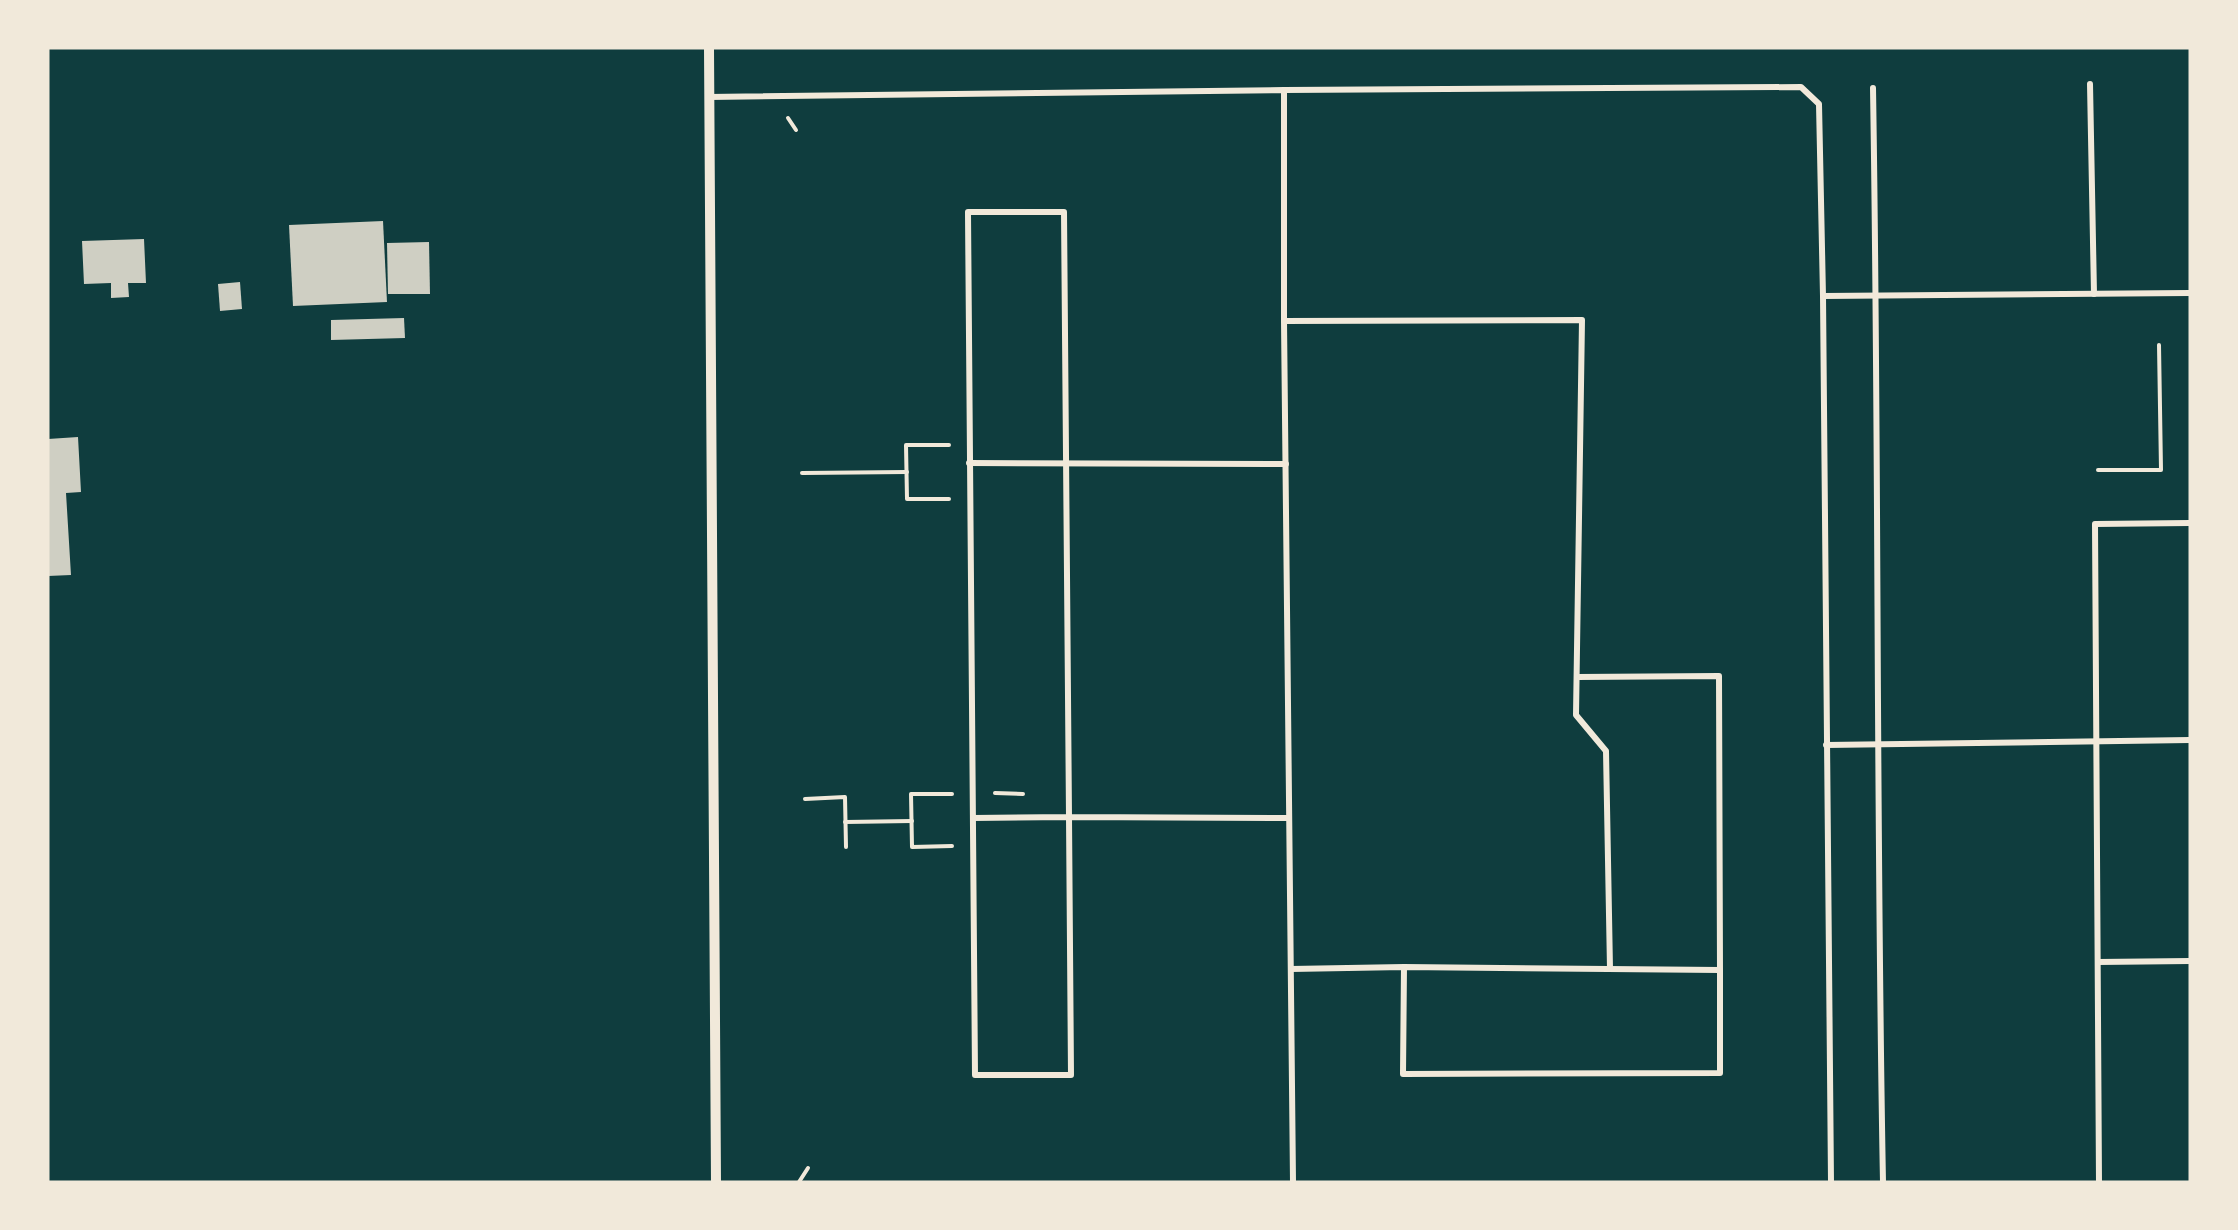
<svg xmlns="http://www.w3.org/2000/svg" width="2238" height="1230" font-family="'Fira Sans',sans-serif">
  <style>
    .building { fill: #cfcfc3 }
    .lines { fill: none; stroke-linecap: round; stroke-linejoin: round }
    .path { stroke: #f1e9da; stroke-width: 4 }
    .minor { stroke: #f1e9da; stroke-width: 6 }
    .tertiary { stroke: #f1e9da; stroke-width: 10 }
  </style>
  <rect width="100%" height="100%" fill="#0f3d3e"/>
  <!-- building -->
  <g class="building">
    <path d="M383 221 387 302 293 306 289 225Z"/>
    <path d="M144 239 146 283H128L129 297 111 298V283L84 284 82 241Z"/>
    <path d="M429 242 430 294H388L387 243Z"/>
    <path d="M240 282 242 309 220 311 218 284Z"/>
    <path d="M404 318 405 338 331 340V320Z"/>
    <path d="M78 437 81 492 66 493 71 575 48 576V439Z"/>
  </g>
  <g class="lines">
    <!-- path -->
    <g class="path">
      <path d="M788 118 796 130"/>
      <path d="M949 445H906L907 499H949"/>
      <path d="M2098 470H2161L2159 345"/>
      <path d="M802 473 907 472"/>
      <path d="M995 793 1023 794"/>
      <path d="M805 799 845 797 846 847"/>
      <path d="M845 822 912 821"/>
      <path d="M952 846 912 847 911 794H952"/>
      <path d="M799 1182 808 1168"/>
    </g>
    <!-- minor -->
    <g class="minor">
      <path d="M2090 84 2094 294"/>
      <path d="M1873 88C1879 452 1876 817 1883 1182"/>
      <path d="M1284 90 1801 87 1819 104 1823 296 1831 1182"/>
      <path d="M709 97 1284 90V321L1293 1182"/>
      <path d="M1823 296 2190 293"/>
      <path d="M1284 321 1582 320 1576 715 1606 751 1610 969"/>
      <path d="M969 463 1286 464"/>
      <path d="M1577 677 1719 676 1720 970"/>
      <path d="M1826 745 2190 740"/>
      <path d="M973 818 1069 817 1064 212H968C970 500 973 788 975 1075H1071L1069 817 1289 818"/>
      <path d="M2098 962 2190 961"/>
      <path d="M1291 969 1404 967 1720 970V1073L1403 1074 1404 967"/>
      <path d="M2099 1182 2095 524 2190 523"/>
    </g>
    <!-- tertiary -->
    <path class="tertiary" d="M709 48 716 1182"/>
  </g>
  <!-- border -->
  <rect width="2238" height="1230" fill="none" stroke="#f1e9da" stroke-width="99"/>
</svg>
